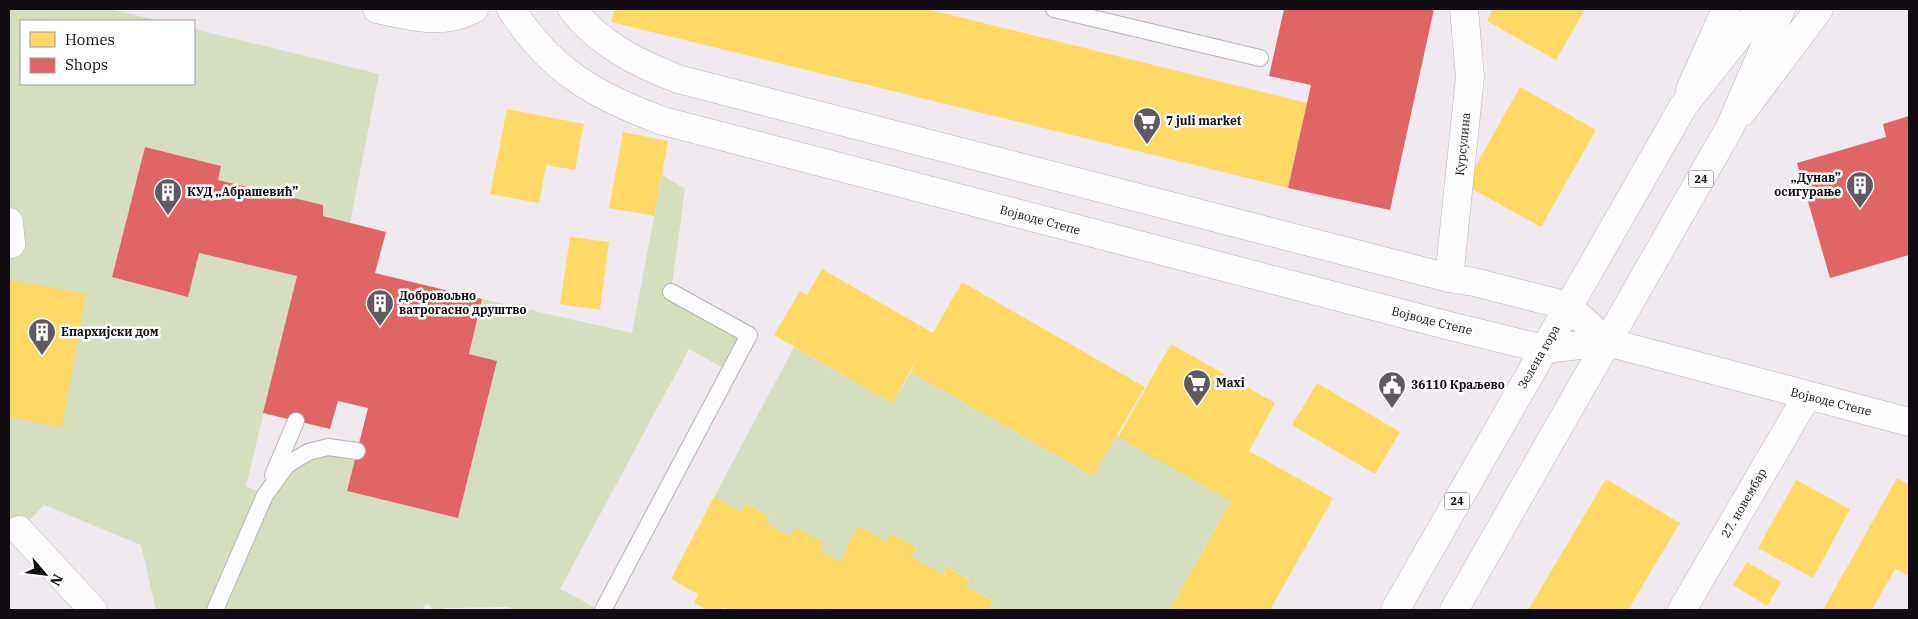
<svg xmlns="http://www.w3.org/2000/svg" width="1918" height="619" font-family="'IBM Plex Serif',serif">
  <style>
    .green { fill: #d5debe }
    .homes { fill: #ffd966 }
    .shops { fill: #e06666 }
    .lines { fill: none; stroke-linecap: round; stroke-linejoin: round }
    .lane-casing { stroke: #b7b2b7; stroke-width: 18 }
    .street-casing { stroke: #b7b2b7; stroke-width: 29 }
    .secondary-casing { stroke: #b7b2b7; stroke-width: 29 }
    .primary-casing { stroke: #b7b2b7; stroke-width: 29 }
    .lane { stroke: #fdfcfd; stroke-width: 16 }
    .street { stroke: #fdfcfd; stroke-width: 28 }
    .secondary { stroke: #fdfcfd; stroke-width: 28 }
    .primary { stroke: #fdfcfd; stroke-width: 28 }
    .labels { text-anchor: middle; stroke-width: 5; stroke-linejoin: round; paint-order: stroke }
    .shield { fill: #fff; stroke: #585558; stroke-width: 1 }
    .shield-label { font-size: 11px; font-weight: bold; fill: #110c11 }
    .poi-label { font-size: 12px; font-weight: bold; fill: #110c11; stroke: #fff; text-anchor: start }
    .street-label { font-size: 12px; fill: #110c11; stroke: #fff }
  </style>
  <rect width="100%" height="100%" fill="#f0eaf0"/>
  <!-- green -->
  <g class="green">
    <path d="M9 9H111L160 21H21V84H194V29L379 74 350 223 323 216 322 205 218 180 221 166 145 147 112 277 188 296 199 253 297 276 246 486 265 495 308 452 357 451 347 491 458 518 497 361 469 354 482 299 632 333 662 175 685 189 671 292 749 335 730 372 689 349 560 589 600 610H512L509 607 444 608 442 610H434L427 604 421 610H156L141 545 44 505 9 541Z"/>
    <path d="M794 347 892 403 911 372 1093 476 1117 435 1231 501 1170 610H1061L1057 609 1056 610H988L993 601 966 587 970 579 947 567 943 574 911 557 916 548 891 535 887 542 858 527 840 562 820 551 795 529 791 537 766 523 769 516 746 504 742 512 714 497Z"/>
  </g>
  <!-- homes -->
  <g class="homes">
    <path d="M615 9H927L1307 103 1288 188 611 22Z"/>
    <path d="M1493 9H1585L1556 60 1487 21Z"/>
    <path d="M1520 87 1596 130 1541 227 1465 185Z"/>
    <path d="M507 109 584 124 575 170 546 165 539 203 490 194Z"/>
    <path d="M623 132 668 141 654 216 609 208Z"/>
    <path d="M570 237 609 242 600 310 560 304Z"/>
    <path d="M822 269 933 333 962 282 1145 387 1093 476 911 372 919 356 892 403 774 335 800 291 807 295Z"/>
    <path d="M9 280 86 294 62 427 9 417Z"/>
    <path d="M1171 344 1275 403 1249 451 1333 498 1270 610H1170L1231 501 1118 437Z"/>
    <path d="M1317 383 1400 432 1375 474 1292 425Z"/>
    <path d="M1897 478 1909 485V508L1908 511 1909 512V571L1907 575 1895 569 1872 610H1823Z"/>
    <path d="M1606 479 1680 523 1628 610H1528Z"/>
    <path d="M1796 480 1850 509 1813 578 1758 548Z"/>
    <path d="M714 497 742 512 746 504 769 516 766 523 791 537 795 528 824 543 820 551 840 562 858 526 887 542 891 534 916 548 911 557 943 574 947 567 970 580 966 587 993 601 988 610H819L815 608 814 610H728L722 607 720 610H708L694 603 698 594 671 579Z"/>
    <path d="M1747 562 1781 582 1767 606 1733 585Z"/>
  </g>
  <!-- shops -->
  <g class="shops">
    <path d="M1284 9H1434L1390 210 1288 188 1311 85 1269 76Z"/>
    <path d="M1909 116V255L1830 278 1797 163 1886 137 1883 124Z"/>
    <path d="M145 147 221 166 218 180 323 205V216L386 232 375 273 482 299 469 354 497 361 458 518 347 491 368 408 338 401 330 429 263 413 297 276 199 253 188 297 112 277Z"/>
  </g>
  <g class="lines">
    <!-- lane casing -->
    <g class="lane-casing">
      <g id="lane">
        <path d="M1054 9 1260 58"/>
        <path d="M273 475 296 421"/>
        <path d="M215 610 265 495 287 465 308 452 328 447 357 451"/>
        <path d="M603 610 749 335 671 292"/>
      </g>
    </g>
    <!-- street casing -->
    <g class="street-casing">
      <g id="street">
        <path d="M377 9C409 16 443 26 474 9"/>
        <path d="M1690 90 1726 9"/>
        <path d="M1742 112 1819 9"/>
        <path d="M9 222 11 244H9"/>
        <path d="M1449 278 1470 77 1464 9"/>
        <path d="M19 530 93 610"/>
        <path d="M1682 610 1807 396"/>
      </g>
    </g>
    <!-- secondary casing -->
    <g class="secondary-casing">
      <g id="secondary">
        <path d="M511 9C551 71 595 96 663 121L1450 326 1544 349 1607 342 1909 422"/>
        <path d="M572 9C599 44 637 63 678 79L1449 278 1474 282 1568 306 1607 342"/>
      </g>
    </g>
    <!-- primary casing -->
    <g class="primary-casing">
      <g id="primary">
        <path d="M1395 610 1684 105 1760 9"/>
        <path d="M1454 610 1730 127 1781 9"/>
      </g>
    </g>
    <!-- lane -->
    <use href="#lane" class="lane"/>
    <!-- street -->
    <use href="#street" class="street"/>
    <!-- secondary -->
    <use href="#secondary" class="secondary"/>
    <!-- primary -->
    <use href="#primary" class="primary"/>
  </g>
  <!-- icons -->
  <defs>
    <g id="supermarket-pin" transform="scale(1.4375)"><path d="M0 17L-7.5 6A9.5 9.5 0 1 1 7.5 6Z" fill="#5f5a5f" stroke="#fff"/><path d="M-6-5.5h2.5l.6 2H6L4.5 2H-2.5L-4.4-4H-6ZM-1.5 3.2a1.3 1.3 0 1 0 .1 0ZM3 3.2a1.3 1.3 0 1 0 .1 0Z" fill="#fff"/></g>
    <g id="building-pin" transform="scale(1.4375)"><path d="M0 17L-7.5 6A9.5 9.5 0 1 1 7.5 6Z" fill="#5f5a5f" stroke="#fff"/><path d="M-4-6H4V6H1V3H-1V6H-4ZM-2.5-4.3h1.7v1.8h-1.7ZM.8-4.3h1.7v1.8H.8ZM-2.5-1h1.7V.8h-1.7ZM.8-1h1.7V.8H.8Z" fill="#fff"/></g>
    <g id="civic-pin" transform="scale(1.4375)"><path d="M0 17L-7.5 6A9.5 9.5 0 1 1 7.5 6Z" fill="#5f5a5f" stroke="#fff"/><path d="M-.6-6.5H3V-4.5H.6V-3L4-1V1h2V6H-6V1h2V-1L-.6-3ZM-1.2 2.5V6h2.4V2.5Z" fill="#fff"/></g>
  </defs>
  <g fill-rule="evenodd">
    <use href="#supermarket-pin" x="1147" y="121"/>
    <use href="#building-pin" x="1860" y="185"/>
    <use href="#building-pin" x="168" y="192"/>
    <use href="#building-pin" x="380" y="303"/>
    <use href="#building-pin" x="42" y="332"/>
    <use href="#supermarket-pin" x="1197" y="383"/>
    <use href="#civic-pin" x="1392" y="385"/>
  </g>
  <g class="labels">
    <!-- shield labels -->
    <g class="shield">
      <rect x="1688.5" y="170.5" width="25" height="17" rx="4"/>
      <rect x="1444.5" y="492.5" width="25" height="17" rx="4"/>
    </g>
    <g class="shield-label">
      <text x="1701" y="183">24</text>
      <text x="1457" y="505">24</text>
    </g>
    <!-- poi labels -->
    <g class="poi-label">
      <text x="1166" y="125">7 juli market</text>
      <text x="1841" y="182" text-anchor="end">„Дунав”<tspan x="1841" dy="14">осигурање</tspan></text>
      <text x="187" y="196">КУД „Абрашевић”</text>
      <text x="399" y="300">Добровољно<tspan x="399" dy="14">ватрогасно друштво</tspan></text>
      <text x="61" y="336">Епархијски дом</text>
      <text x="1216" y="387">Maxi</text>
      <text x="1411" y="389">36110 Краљево</text>
    </g>
    <!-- street labels -->
    <g class="street-label">
      <text transform="translate(1463 144) rotate(-84)" y="4">Курсулина</text>
      <text transform="translate(1040 220) rotate(15)" y="4">Војводе Степе</text>
      <text transform="translate(1432 321) rotate(14)" y="4">Војводе Степе</text>
      <text transform="translate(1539 357) rotate(-60)" y="4">Зелена гора</text>
      <text transform="translate(1831 402) rotate(14)" y="4">Војводе Степе</text>
      <text transform="translate(1744 503) rotate(-60)" y="4">27. новембар</text>
    </g>
  </g>
  <!-- border -->
  <rect width="1918" height="619" fill="none" stroke="#110c11" stroke-width="20"/>
  <!-- legend -->
  <rect x="20" y="20" width="175" height="65" fill="#ffffff" stroke="#a09ea0"/>
  <rect x="30" y="32" width="25" height="15" fill="#ffd966" stroke="#a09ea0"/>
  <text x="65" y="45" font-size="15" fill="#110c11">Homes</text>
  <rect x="30" y="58" width="25" height="15" fill="#e06666" stroke="#a09ea0"/>
  <text x="65" y="70" font-size="15" fill="#110c11">Shops</text>
  <!-- north arrow -->
  <g transform="translate(45 574) rotate(118)" stroke="#ffffff" stroke-width="4" paint-order="stroke">
  <path d="M0-4L9 19L0 12L-9 19Z" fill="#110c11"/>
  <text y="-8" font-size="14" font-weight="bold" text-anchor="middle" fill="#110c11">N</text>
  </g>
</svg>
